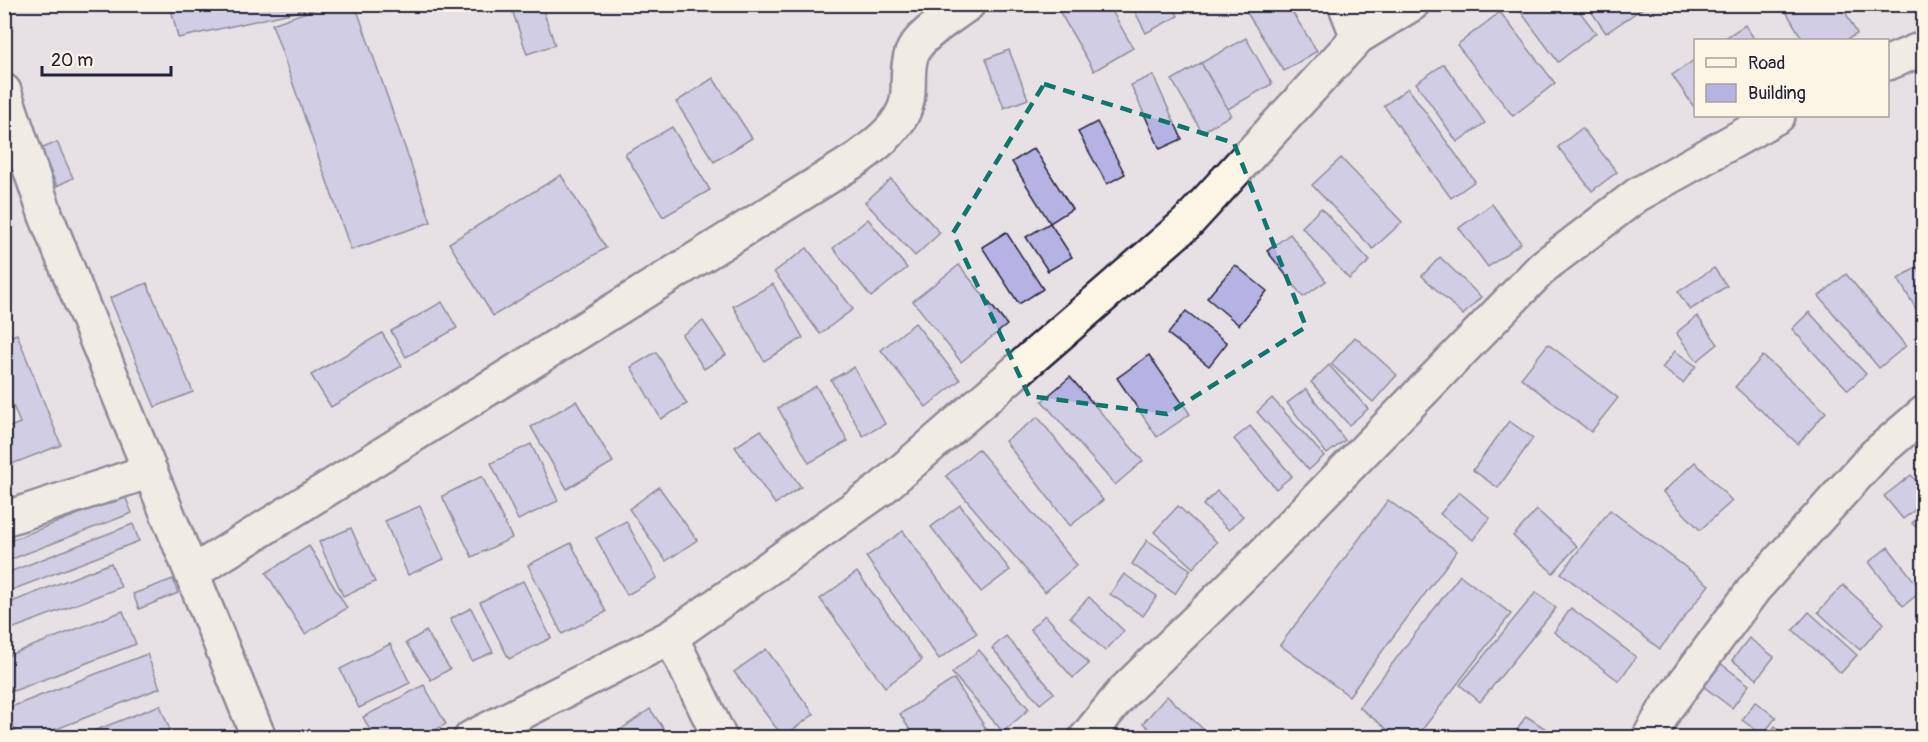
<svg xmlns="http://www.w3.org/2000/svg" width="1928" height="742" font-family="Pangolin,sans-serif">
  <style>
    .building { fill: #b5b3e4; stroke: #22223b; stroke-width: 1.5 }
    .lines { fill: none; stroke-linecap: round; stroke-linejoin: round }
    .minor-casing { stroke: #22223b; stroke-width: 38 }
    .minor { stroke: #fcf5e5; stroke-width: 33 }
    .marked { fill: none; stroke: #0f766e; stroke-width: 4.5; stroke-dasharray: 12 8; stroke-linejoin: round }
  </style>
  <rect width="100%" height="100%" fill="#e7e1e5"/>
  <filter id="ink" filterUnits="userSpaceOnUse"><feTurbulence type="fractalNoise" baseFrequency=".0167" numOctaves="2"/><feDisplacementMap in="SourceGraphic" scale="12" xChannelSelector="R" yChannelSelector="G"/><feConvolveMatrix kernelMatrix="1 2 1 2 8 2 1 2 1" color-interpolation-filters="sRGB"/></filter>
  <g filter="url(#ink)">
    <!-- building -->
    <g class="building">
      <path d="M170 4H308L309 9 178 38Z"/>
      <path d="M329 4H355L431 222 351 250 272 24Z"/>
      <path d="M510 4H541L555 45 527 54Z"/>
      <path d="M1055 4H1108L1133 48 1094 71Z"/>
      <path d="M1131 4H1172L1178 16 1146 33Z"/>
      <path d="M1243 4H1287L1317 51 1284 71 1242 5Z"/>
      <path d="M1515 4H1574L1596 33 1558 62Z"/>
      <path d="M1586 4H1641L1643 8 1606 33Z"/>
      <path d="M1794 4H1841L1857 34 1846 40H1803L1785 10Z"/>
      <path d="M1500 12 1555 83 1513 116 1457 45Z"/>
      <path d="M1745 25 1755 40H1722Z"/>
      <path d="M1246 38 1272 84 1228 109 1201 63Z"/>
      <path d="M1009 50 1028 99 1004 108 986 59Z"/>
      <path d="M1696 59V110L1672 75Z"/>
      <path d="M1201 63 1231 115 1202 132 1172 80Z"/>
      <path d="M1444 64 1485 123 1457 142 1416 83Z"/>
      <path d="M1153 75 1182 139 1160 149 1131 85Z"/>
      <path d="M713 78 752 138 714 162 676 102Z"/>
      <path d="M1408 88 1475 181 1451 198 1384 106Z"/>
      <path d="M1097 122 1125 174 1107 184 1078 132Z"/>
      <path d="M672 127 710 190 663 217 625 154Z"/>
      <path d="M1582 128 1617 172 1592 191 1558 147Z"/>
      <path d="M57 142 73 178 57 186 41 149Z"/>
      <path d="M1034 148 1072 209 1050 223 1012 162Z"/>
      <path d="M1341 158 1402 222 1373 249 1312 185Z"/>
      <path d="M561 175 606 248 493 316 449 243Z"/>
      <path d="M891 179 940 233 915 256 865 202Z"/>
      <path d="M1492 204 1521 243 1488 267 1459 228Z"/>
      <path d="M1321 208 1370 261 1349 279 1302 227Z"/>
      <path d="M868 219 907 268 871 297 833 248Z"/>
      <path d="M1050 223 1072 257 1048 271 1026 237Z"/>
      <path d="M1006 232 1043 289 1019 304 982 247Z"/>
      <path d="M1290 234 1326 281 1303 297 1267 251Z"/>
      <path d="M807 248 853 309 820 334 774 272Z"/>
      <path d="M1440 257 1481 297 1463 315 1422 276Z"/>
      <path d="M959 265 1007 325 961 362 913 301Z"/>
      <path d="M1235 265 1267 291 1239 325 1207 298Z"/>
      <path d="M1917 267 1924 278V322L1898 279Z"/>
      <path d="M1714 268 1727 286 1690 310 1678 292Z"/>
      <path d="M1846 274 1906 346 1879 368 1819 296Z"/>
      <path d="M147 283 193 392 155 407 110 298Z"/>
      <path d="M773 284 803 338 764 361 733 306Z"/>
      <path d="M442 302 457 328 406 357 391 331Z"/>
      <path d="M1186 311 1227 343 1209 366 1168 334Z"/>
      <path d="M1809 312 1866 374 1848 390 1792 329Z"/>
      <path d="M1697 316 1718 344 1697 361 1676 333Z"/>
      <path d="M703 321 726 355 704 369 682 335Z"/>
      <path d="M915 323 960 380 926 407 881 350Z"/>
      <path d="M382 333 402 366 331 407 311 375Z"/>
      <path d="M17 334 61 445 4 467V429L20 423 4 383V339Z"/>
      <path d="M1355 337 1397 375 1373 402 1331 364Z"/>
      <path d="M1548 344 1618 398 1591 432 1521 378Z"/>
      <path d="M1675 351 1696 366 1683 383 1662 368Z"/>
      <path d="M656 352 687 404 661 419 631 367Z"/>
      <path d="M1149 355 1190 414 1157 437 1117 378Z"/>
      <path d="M1763 356 1826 412 1798 444 1735 387Z"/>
      <path d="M1329 365 1368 409 1349 425 1311 382Z"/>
      <path d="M854 367 885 424 863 436 831 380Z"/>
      <path d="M1070 377 1143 461 1115 485 1042 401Z"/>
      <path d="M816 386 848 441 809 463 778 408Z"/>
      <path d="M1306 389 1345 440 1327 454 1287 403Z"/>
      <path d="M1272 398 1324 456 1309 470 1257 412Z"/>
      <path d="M576 401 613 462 567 489 531 427Z"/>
      <path d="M1038 417 1103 500 1070 526 1005 441Z"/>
      <path d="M1509 421 1533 438 1498 488 1473 470Z"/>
      <path d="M1250 426 1292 476 1276 489 1234 439Z"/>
      <path d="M761 430 801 487 775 504 735 447Z"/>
      <path d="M531 444 558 501 518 520 491 463Z"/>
      <path d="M978 449 1077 565 1045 592 946 476Z"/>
      <path d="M1695 462 1732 501 1700 530 1663 492Z"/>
      <path d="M1911 475 1924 490V503L1903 519 1884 496Z"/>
      <path d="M482 476 512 538 472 557 442 496Z"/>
      <path d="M659 487 697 540 666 561 629 509Z"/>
      <path d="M1217 491 1243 516 1229 530 1203 505Z"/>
      <path d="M1459 492 1490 518 1473 540 1440 514Z"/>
      <path d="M125 496 132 513 4 562V543Z"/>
      <path d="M1388 500 1457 551 1349 696 1280 645Z"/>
      <path d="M960 505 1010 570 981 592 931 527Z"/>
      <path d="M420 506 444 559 408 575 385 521Z"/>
      <path d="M1178 506 1217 542 1193 568 1154 532Z"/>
      <path d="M1537 510 1577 546 1553 573 1513 536Z"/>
      <path d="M1610 510 1709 585 1660 649 1561 573Z"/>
      <path d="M1924 512V535L1912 523Z"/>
      <path d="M626 521 657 578 627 595 596 538Z"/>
      <path d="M133 524 139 541 4 593V574Z"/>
      <path d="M351 528 375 582 343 596 319 542Z"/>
      <path d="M903 531 977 633 939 659 866 557Z"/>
      <path d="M1147 540 1191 570 1175 594 1132 564Z"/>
      <path d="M571 543 606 612 562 634 528 565Z"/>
      <path d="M309 546 347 608 305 634 266 573Z"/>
      <path d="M1888 547 1922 591 1903 606 1869 562Z"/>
      <path d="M111 563 121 587 4 632V605Z"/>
      <path d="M857 572 922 660 885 687 820 599Z"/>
      <path d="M1124 574 1157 596 1143 616 1110 594Z"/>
      <path d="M1460 575 1511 614 1416 738H1398L1359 707Z"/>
      <path d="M173 579 178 593 139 609 133 594Z"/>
      <path d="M523 581 551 638 509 659 480 602Z"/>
      <path d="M1843 585 1884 623 1860 650 1818 612Z"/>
      <path d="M1536 592 1556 608 1480 702 1460 685Z"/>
      <path d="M1089 597 1124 631 1105 651 1070 617Z"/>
      <path d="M471 608 493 652 472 661 450 619Z"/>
      <path d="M1571 608 1636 657 1619 681 1554 632Z"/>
      <path d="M123 611 136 644 11 692 4 677V657Z"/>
      <path d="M1809 612 1857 655 1841 673 1793 630Z"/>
      <path d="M1045 615 1089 664 1073 678 1030 629Z"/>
      <path d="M426 631 450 669 431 680 406 643Z"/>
      <path d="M1006 636 1054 693 1040 704 992 648Z"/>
      <path d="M1749 638 1774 657 1757 679 1732 660Z"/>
      <path d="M390 644 410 683 359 708 340 669Z"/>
      <path d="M766 649 814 714 783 737 734 672Z"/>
      <path d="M979 650 1029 709 1003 732 952 673Z"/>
      <path d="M147 654 160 688 34 738H18L6 709Z"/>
      <path d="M1720 663 1749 685 1732 708 1703 686Z"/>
      <path d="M954 679 992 738H915L900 714Z"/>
      <path d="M424 685 446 724 421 738H374L363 717Z"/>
      <path d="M1167 696 1213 738H1159L1143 723Z"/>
      <path d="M1755 702 1776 717 1763 735 1742 720Z"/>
      <path d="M160 705 170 730 149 738H87L86 734Z"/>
      <path d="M650 709 666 732 659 738 610 737Z"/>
      <path d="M1526 716 1560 738H1512Z"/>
      <path d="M1775 726 1787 737V738H1766Z"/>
    </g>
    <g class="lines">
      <!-- minor casing -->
      <g class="minor-casing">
        <g id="minor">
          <path d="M1345 4 1358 37"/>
          <path d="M1888 63 1924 48"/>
          <path d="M4 91 46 216 259 738"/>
          <path d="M4 519 150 471"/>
          <path d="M192 573 857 159C876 145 903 125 907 100 910 85 906 68 912 53 920 34 951 17 968 4"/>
          <path d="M671 637 720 738"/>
          <path d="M471 738 671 637 881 489 1187 223 1358 37 1412 4"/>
          <path d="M1086 738 1124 691 1245 573 1544 266 1637 195 1778 116"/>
          <path d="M1649 738 1666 708 1754 589 1875 455 1924 413"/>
        </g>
      </g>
      <!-- minor -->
      <use href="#minor" class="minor"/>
    </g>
  </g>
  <!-- marked area -->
  <path d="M0 0H1928V742H0ZM1044 84 1234 143 1306 327 1167 414 1029 396 953 233Z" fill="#e7e1e5" fill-opacity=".55" fill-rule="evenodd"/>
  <path class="marked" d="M1044 84 1234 143 1306 327 1167 414 1029 396 953 233Z"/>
  <!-- margin -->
  <rect width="1928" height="742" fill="none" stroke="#fcf5e5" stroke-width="24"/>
  <rect x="12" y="12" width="1904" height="718" fill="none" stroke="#22223b" stroke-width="2" filter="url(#ink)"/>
  <!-- legend -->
  <rect x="1694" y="39" width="195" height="78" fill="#fcf5e5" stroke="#a5a1a1" stroke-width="1.5"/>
  <rect x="1706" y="58" width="30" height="9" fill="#fcf5e5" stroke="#a5a1a1" stroke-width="1.5"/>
  <text x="1748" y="69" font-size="18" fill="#22223b">Road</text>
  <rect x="1706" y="84" width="30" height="18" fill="#b5b3e4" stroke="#a5a1a1" stroke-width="1.5"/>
  <text x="1748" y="99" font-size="18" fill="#22223b">Building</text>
  <!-- scale -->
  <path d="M42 66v9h129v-9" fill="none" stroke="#22223b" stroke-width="3"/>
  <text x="51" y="66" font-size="18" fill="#22223b" stroke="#fcf5e5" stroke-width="4.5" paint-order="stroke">20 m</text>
</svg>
